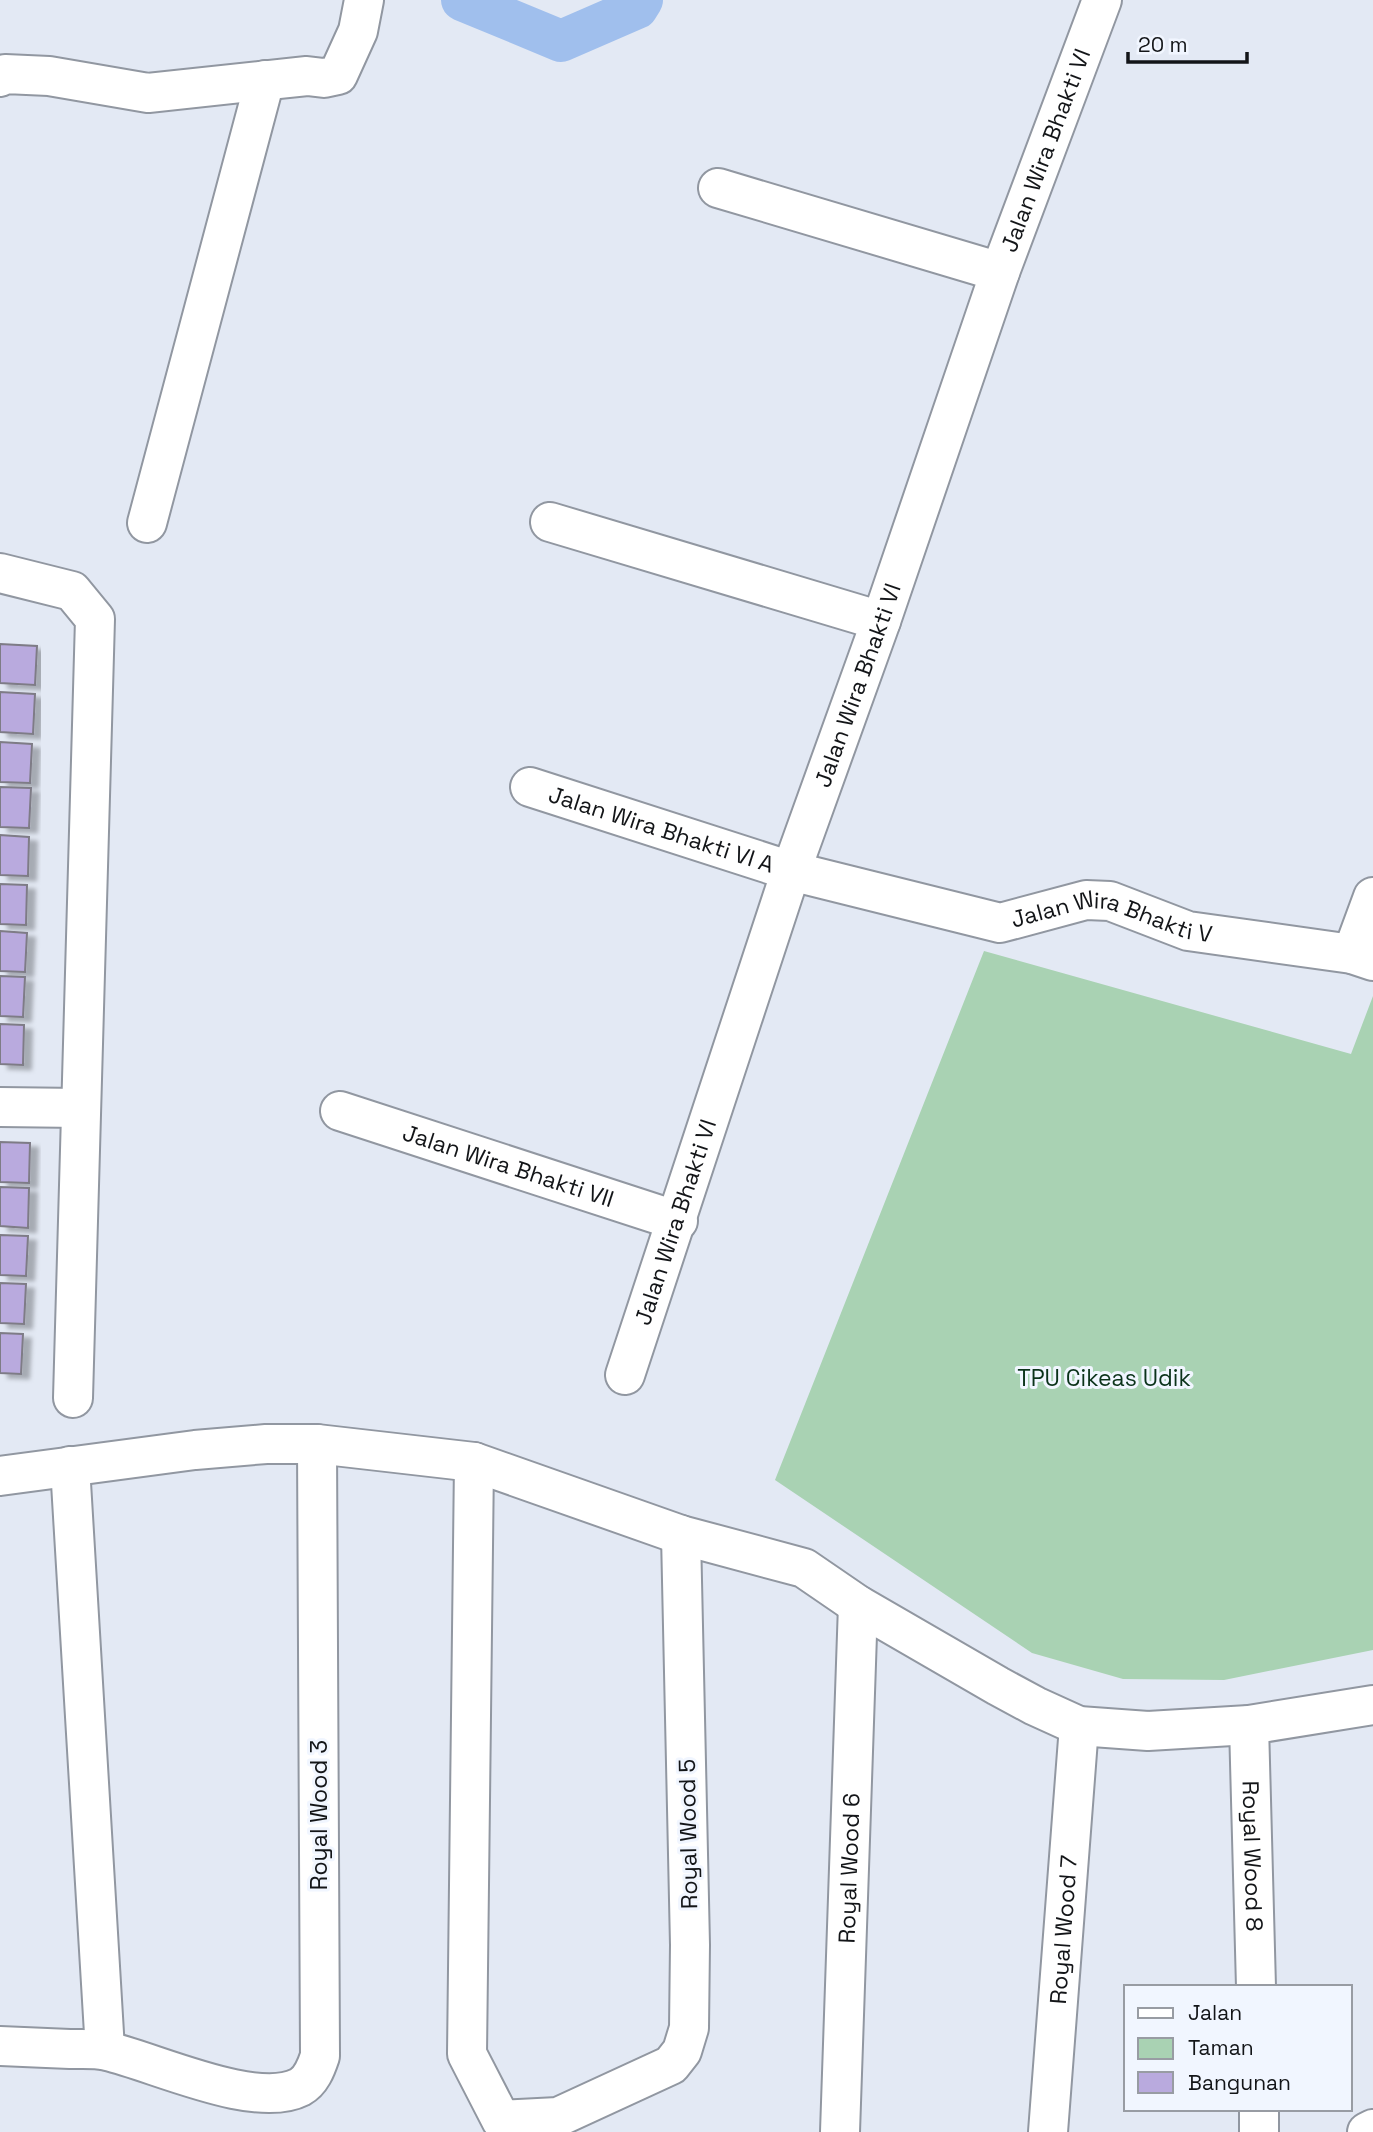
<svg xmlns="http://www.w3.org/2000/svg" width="1373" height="2132" font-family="'Space Grotesk',sans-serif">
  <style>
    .green { fill: #a9d2b3 }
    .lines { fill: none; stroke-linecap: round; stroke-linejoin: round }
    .canal { stroke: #a0bfed; stroke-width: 42 }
    .building { fill: #b9aade; stroke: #7e7b86; stroke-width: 2; filter: url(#shadow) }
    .street-casing { stroke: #9197a1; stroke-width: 42 }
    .street { stroke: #fff; stroke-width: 38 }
    .labels { text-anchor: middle; stroke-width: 6; stroke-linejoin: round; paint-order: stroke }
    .street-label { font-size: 23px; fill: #131518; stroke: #f1f6ff }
    .park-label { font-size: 23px; fill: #0b331a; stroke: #f1f6ff }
  </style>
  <defs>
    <filter id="shadow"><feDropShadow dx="8" dy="4.5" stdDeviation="2" flood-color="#0004"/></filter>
  </defs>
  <rect width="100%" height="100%" fill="#e3e9f4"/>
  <!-- green -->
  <path class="green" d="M984 951 1351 1054 1373 996V1650L1224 1680 1123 1679 1032 1653 775 1480Z"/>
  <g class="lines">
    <!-- canal -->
    <path class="canal" d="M462 0 561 41 637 8 642 0"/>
  </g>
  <!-- building -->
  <g class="building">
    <path d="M0 644 37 646 35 685 0 683Z"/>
    <path d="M0 692 35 694 33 734 0 732Z"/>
    <path d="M0 742 32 744 30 783 0 782Z"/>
    <path d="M0 787 31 788 29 828 0 827Z"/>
    <path d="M0 835 29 837 28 876 0 875Z"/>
    <path d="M0 884 27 885 26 925 0 924Z"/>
    <path d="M0 931 27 933 25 972 0 971Z"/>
    <path d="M0 976 25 977 23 1017 0 1016Z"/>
    <path d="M0 1024 24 1025 23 1065 0 1064Z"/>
    <path d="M0 1142 30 1143 29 1183 0 1182Z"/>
    <path d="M0 1187 29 1188 28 1228 0 1226Z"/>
    <path d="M0 1235 28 1236 26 1276 0 1275Z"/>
    <path d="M0 1283 26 1284 24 1324 0 1323Z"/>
    <path d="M0 1333 23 1334 21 1374 0 1373Z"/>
  </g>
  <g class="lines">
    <!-- street casing -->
    <g class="street-casing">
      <g id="street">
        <path d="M0 77 5 74 49 76 148 93 307 76 324 78 338 75 358 31 364 0"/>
        <path d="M718 188 1000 272"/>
        <path d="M550 522 881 621"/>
        <path d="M147 523 265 80"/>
        <path d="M0 573 72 591 95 619 73 1398"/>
        <path id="s1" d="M530 787 791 871 1000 923 1086 900 1110 901 1188 931 1352 954 1373 961"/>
        <path d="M1352 954 1373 897"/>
        <path d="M0 1107 80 1108"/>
        <path id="s2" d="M340 1111 678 1221"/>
        <path id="s3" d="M625 1375 791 871 881 621 1000 272 1102 0"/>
        <path d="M474 1462 467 2054 501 2120 558 2117 671 2065 682 2051 689 2028 690 1945 681 1535"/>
        <path d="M70 1466 105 2050"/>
        <path d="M0 1476 195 1450 266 1444H317L474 1462 681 1535 804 1568 858 1605 998 1686 1035 1706 1079 1726 1148 1731 1249 1725 1373 1705"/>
        <path id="s4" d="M1249 1725 1256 1987"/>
        <path d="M0 2046C23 2047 47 2048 70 2049 82 2049 96 2048 107 2051 155 2062 255 2110 300 2087 311 2081 316 2068 320 2056L317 1444"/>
        <path d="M1259 2109V2132"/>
        <path id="s5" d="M840 2132 858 1605"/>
        <path id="s6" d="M1048 2132 1079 1726"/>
        <path d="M1367 2132 1373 2129"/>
      </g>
    </g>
    <!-- street -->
    <use href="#street" class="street"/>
  </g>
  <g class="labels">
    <!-- street labels -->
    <g class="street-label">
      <text dy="8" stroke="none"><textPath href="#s3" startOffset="1295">Jalan Wira Bhakti VI</textPath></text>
      <text dy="8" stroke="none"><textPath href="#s3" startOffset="728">Jalan Wira Bhakti VI</textPath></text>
      <text dy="8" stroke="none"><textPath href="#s1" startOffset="138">Jalan Wira Bhakti VI A</textPath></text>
      <text dy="8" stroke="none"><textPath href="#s1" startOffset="606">Jalan Wira Bhakti V</textPath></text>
      <text dy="8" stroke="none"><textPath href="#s2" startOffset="177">Jalan Wira Bhakti VII</textPath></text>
      <text dy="8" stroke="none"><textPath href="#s3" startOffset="161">Jalan Wira Bhakti VI</textPath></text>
      <text transform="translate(319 1815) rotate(-90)" y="8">Royal Wood 3</text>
      <text transform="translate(688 1834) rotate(-91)" y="8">Royal Wood 5</text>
      <text dy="8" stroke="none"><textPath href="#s4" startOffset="131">Royal Wood 8</textPath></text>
      <text dy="8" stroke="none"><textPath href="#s5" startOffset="264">Royal Wood 6</textPath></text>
      <text dy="8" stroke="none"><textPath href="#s6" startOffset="203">Royal Wood 7</textPath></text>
    </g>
    <!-- park labels -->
    <g class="park-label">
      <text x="1104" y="1386">TPU Cikeas Udik</text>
    </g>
  </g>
  <!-- legend -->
  <rect x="1124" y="1985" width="228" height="126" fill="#f1f6ff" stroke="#989ca3" stroke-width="2"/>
  <rect x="1138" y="2008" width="35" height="10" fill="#ffffff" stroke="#989ca3" stroke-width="2"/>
  <text x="1188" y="2020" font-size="21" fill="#131518">Jalan</text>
  <rect x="1138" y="2038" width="35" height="21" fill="#a9d2b3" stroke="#989ca3" stroke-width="2"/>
  <text x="1188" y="2055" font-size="21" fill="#131518">Taman</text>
  <rect x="1138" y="2072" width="35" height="21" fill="#b9aade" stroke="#989ca3" stroke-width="2"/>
  <text x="1188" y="2090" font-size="21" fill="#131518">Bangunan</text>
  <!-- scale -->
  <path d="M1128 52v10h119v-10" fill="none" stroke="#131518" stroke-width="3.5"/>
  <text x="1138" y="52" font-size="21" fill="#131518" stroke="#f1f6ff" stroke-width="5" paint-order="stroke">20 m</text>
</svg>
